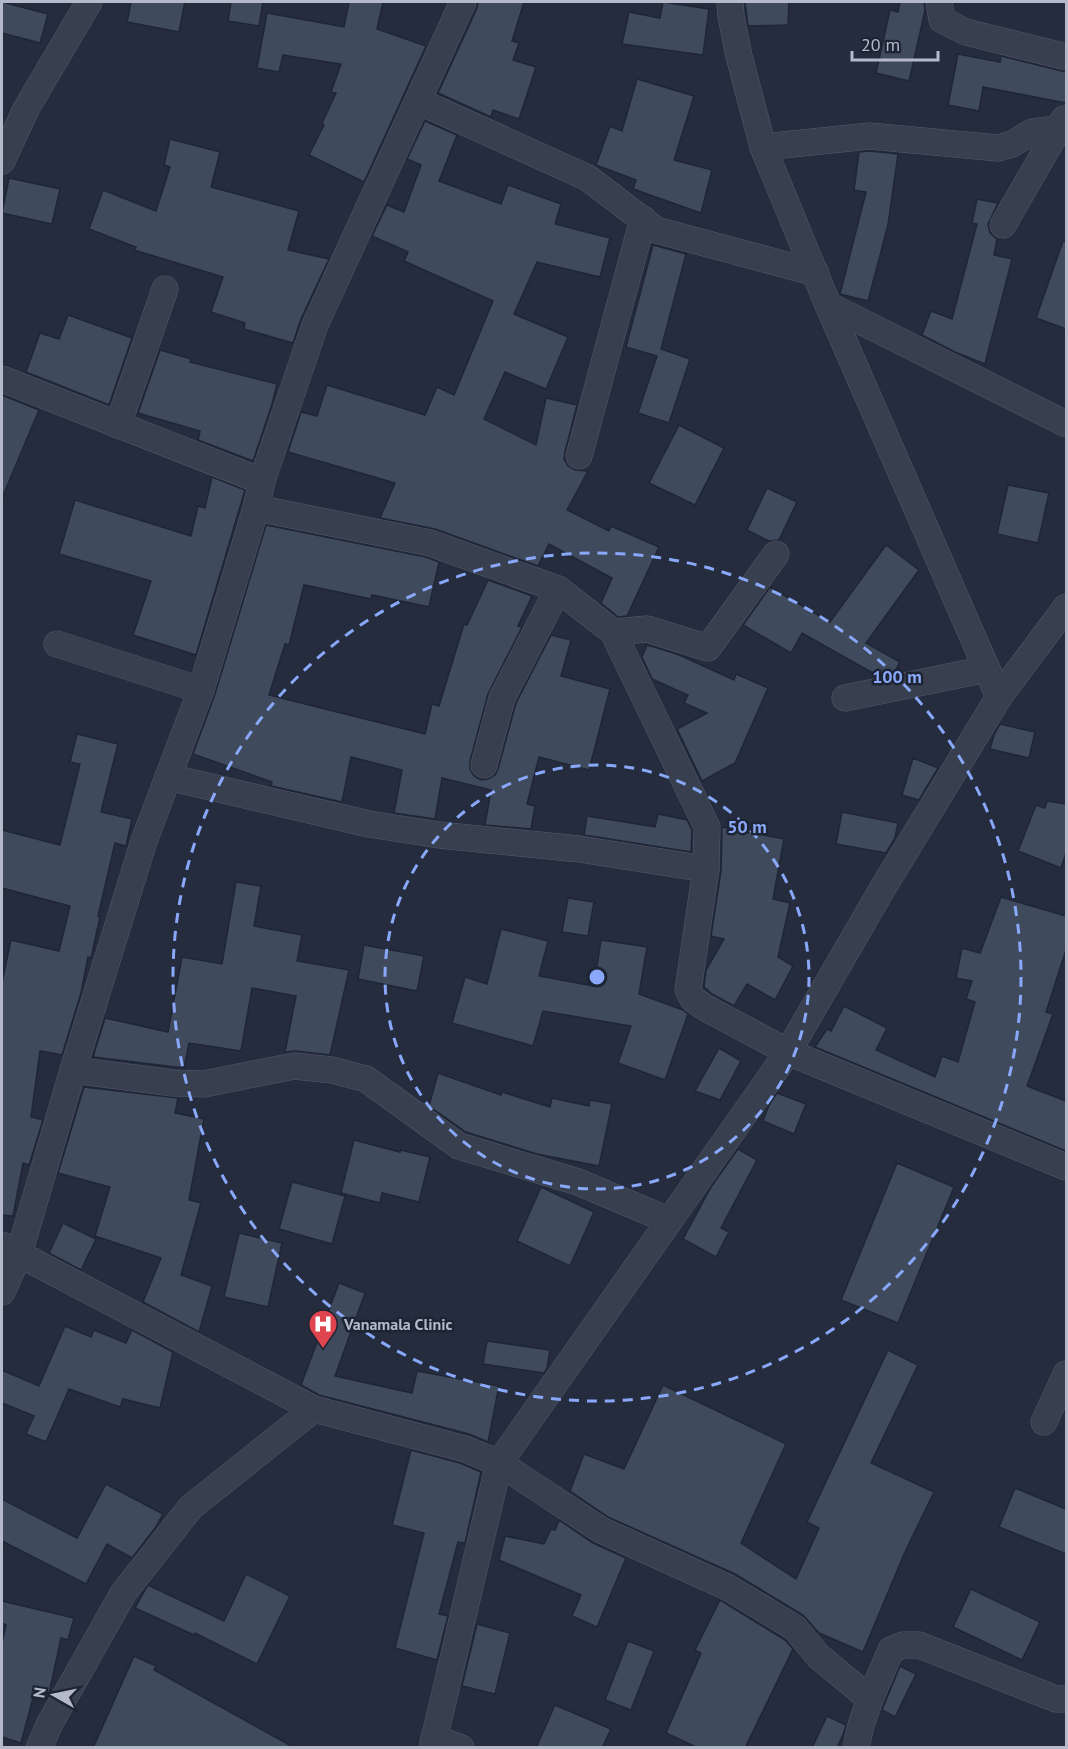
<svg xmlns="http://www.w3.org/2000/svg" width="1068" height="1749" font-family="'PT Sans',sans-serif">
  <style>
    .building { fill: #404a5d; stroke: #1f2635; stroke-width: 1.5 }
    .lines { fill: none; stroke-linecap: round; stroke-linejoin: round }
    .minor-casing { stroke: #535a69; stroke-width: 27 }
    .minor { stroke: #383f4e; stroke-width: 26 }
    .ring { fill: none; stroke: #89a8f9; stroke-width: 3; stroke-dasharray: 10 8 }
    .labels { text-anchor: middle; stroke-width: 5; stroke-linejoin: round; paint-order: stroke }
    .poi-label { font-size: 16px; font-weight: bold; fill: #b4bac9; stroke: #1d2433; text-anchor: start }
    .centre { fill: #89a8f9; stroke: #1d2433; stroke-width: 3 }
    .ring-label { font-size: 18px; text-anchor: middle; font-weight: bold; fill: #89a8f9; stroke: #1d2433; stroke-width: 5; stroke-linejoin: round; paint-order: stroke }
  </style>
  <rect width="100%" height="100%" fill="#242c3e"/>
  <!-- building -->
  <g class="building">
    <path d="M2 2 48 14 40 43 2 33Z"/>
    <path d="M131 2H185L179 32 127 22Z"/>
    <path d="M231 2H263L259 26 228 21Z"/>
    <path d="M349 2H383L377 29 426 46 364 182 309 155 324 125 322 123 336 93 331 92 341 64 283 55 279 72 257 68 267 13 344 27Z"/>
    <path d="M478 2H524L512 41 519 43 513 60 536 67 519 119 493 110 491 117 438 93 477 8Z"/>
    <path d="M663 2 709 9 703 55 622 44 629 12 660 18Z"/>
    <path d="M745 2H789L788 25 748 26Z"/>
    <path d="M900 2H924L925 11 909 81 876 73 890 10 898 12Z"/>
    <path d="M958 54 1000 62 1001 56 1066 72V103L983 87 979 111 948 105Z"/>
    <path d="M637 79 694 96 674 160 712 170 701 213 633 189 636 180 596 165 610 126 622 131Z"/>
    <path d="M425 121 457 135 439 181 501 204 508 185 561 204 555 224 610 238 600 277 537 262 514 314 568 337 546 389 505 372 484 419 536 445 546 398 577 405 565 452 564 459 568 466 575 470 588 471 567 510 609 531 611 526 659 547 627 616 618 617 601 603 612 578 549 544 538 566 435 529 380 518 395 483 288 452 301 412 317 416 327 385 425 415 437 387 454 395 493 301 404 261 408 252 372 236 387 205 404 212 421 165 407 159Z"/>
    <path d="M170 139 220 152 211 187 299 211 288 250 329 259 301 319 293 343 244 329 245 323 211 312 223 277 134 250 136 247 89 229 103 190 156 211 170 167 164 165Z"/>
    <path d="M870 151 898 154 888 225 868 301 840 294 866 192 854 190 859 152Z"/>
    <path d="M9 178 60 189 52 224 2 213Z"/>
    <path d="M977 199 998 203 988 224 990 233 997 239 994 255 1012 259 985 364 955 352 922 335 931 311 952 319 977 224 972 223Z"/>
    <path d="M1063 241 1066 242V329L1036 318Z"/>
    <path d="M653 245 686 254 661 349 690 359 669 423 638 413 657 356 626 347Z"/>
    <path d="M68 315 132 338 109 405 26 372 40 333 59 339Z"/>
    <path d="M160 350 191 359 190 362 277 384 272 404 253 461 198 440 200 431 138 413Z"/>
    <path d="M2 395 39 410 2 498Z"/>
    <path d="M679 425 724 448 695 505 649 483Z"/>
    <path d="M212 477 245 490 196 655 133 635 151 581 59 554 75 500 191 536 198 506 205 508Z"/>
    <path d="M1008 485 1049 493 1038 543 997 534Z"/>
    <path d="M767 488 797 502 779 540 769 541 747 530Z"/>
    <path d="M266 525 426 557 439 562 429 607 372 595 371 599 304 585 289 645 285 644 269 695 425 734 432 704 439 706 464 624 467 625 488 580 532 596 518 626 522 627 488 694 470 761V769L474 776 481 780 488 779 495 775 498 769 516 703 551 635 571 640 561 676 610 689 589 770 539 757 527 804 535 806 531 829 485 825 491 790 442 778 435 819 394 813 402 770 351 757 342 802 271 786 272 782 193 754 215 694Z"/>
    <path d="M886 545 919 570 866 643 900 662 894 673 878 676 802 633 791 653 743 625 770 587 830 622Z"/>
    <path d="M647 645 677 654 734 680 736 674 768 688 735 763 702 781 677 729 707 713 684 703 688 695 652 679 642 657Z"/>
    <path d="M1000 724 1035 732 1029 758 990 749 994 735Z"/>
    <path d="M77 734 118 744 101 812 132 819 126 846 115 843 98 916 100 917 91 958 88 957 81 993 62 1055 40 1051 31 1117 43 1120 29 1165 23 1163 13 1216 2 1215V982L11 940 59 951 70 906 2 888V830L60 845 80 764 70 762Z"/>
    <path d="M913 758 938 768 919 800 902 795Z"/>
    <path d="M1047 801 1066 804V853L1061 868 1018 851 1036 805 1045 808Z"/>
    <path d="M842 812 898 823 895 838 886 853 836 844Z"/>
    <path d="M658 814 687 820 692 830 691 852 584 835 587 816 655 827Z"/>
    <path d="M722 827 784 839 773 899 790 903 778 957 793 966 775 1000 747 984 734 1006 712 994 704 987 706 970 724 939 711 936 721 871Z"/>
    <path d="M236 882 261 886 254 926 302 935 297 961 349 970 330 1055 296 1051 285 1052 296 996 252 988 241 1051 189 1043 184 1068 93 1057 105 1018 168 1032 182 957 222 964Z"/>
    <path d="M1001 897 1066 916V950L1046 1012 1053 1014 1027 1086 1066 1101V1151L815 1047 827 1029 831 1031 844 1006 887 1028 876 1050 935 1077 942 1056 958 1062 975 1002 966 999 972 981 956 978 962 948 980 953Z"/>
    <path d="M568 898 594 902 588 936 562 932Z"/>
    <path d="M501 929 548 941 539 976 594 986 601 940 647 947 639 994 683 1010 688 1014 665 1080 618 1063 631 1026 543 1011 533 1046 452 1023 465 977 487 984Z"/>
    <path d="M364 945 424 956 417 991 358 979Z"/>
    <path d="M719 1048 741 1061 720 1100 695 1091Z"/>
    <path d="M438 1073 501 1095 502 1092 550 1107 552 1098 589 1106 590 1100 612 1104 599 1166 537 1154 466 1132 429 1106Z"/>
    <path d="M84 1087 178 1098 175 1113 204 1119 189 1200 201 1203 181 1275 212 1286 199 1332 143 1302 161 1258 95 1236 110 1187 58 1173Z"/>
    <path d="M777 1093 806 1104 794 1134 763 1121 769 1105Z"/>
    <path d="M354 1140 400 1152 401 1150 430 1157 419 1202 382 1193 380 1203 341 1193Z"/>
    <path d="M738 1149 757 1160 721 1228 729 1232 716 1257 683 1239 711 1187Z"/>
    <path d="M897 1163 954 1187 898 1323 841 1300Z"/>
    <path d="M292 1182 345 1196 332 1244 279 1229Z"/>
    <path d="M541 1187 594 1212 570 1266 517 1241Z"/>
    <path d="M63 1223 96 1239 81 1270 49 1253Z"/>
    <path d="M239 1233 282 1243 268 1307 224 1297Z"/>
    <path d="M339 1283 365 1293 335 1376 412 1393 417 1371 499 1386 488 1442 469 1434 319 1395 301 1385Z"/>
    <path d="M65 1326 91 1337 94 1330 126 1343 132 1330 173 1352 160 1408 123 1399 120 1407 69 1389 46 1442 26 1434 34 1416 2 1403V1370L39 1386Z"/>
    <path d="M487 1341 550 1350 547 1368 544 1373 483 1364Z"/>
    <path d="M888 1350 918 1365 871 1463 934 1492 905 1552 863 1652 819 1633 803 1615 735 1574 608 1517 570 1491 584 1454 624 1469 663 1385 786 1444 741 1543 796 1579 819 1528 807 1522Z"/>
    <path d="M411 1450 460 1463 481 1472 465 1543 458 1542 439 1614 448 1616 437 1660 395 1648 424 1533 392 1525Z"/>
    <path d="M106 1484 163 1514 155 1528 132 1558 107 1544 86 1584 2 1541V1499L77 1538Z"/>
    <path d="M1015 1488 1066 1509V1554L999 1527Z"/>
    <path d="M559 1520 593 1543 626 1558 597 1627 572 1616 581 1595 499 1560 505 1536 544 1544 551 1529 555 1530Z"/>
    <path d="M246 1574 290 1596 257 1664 195 1633 194 1635 135 1608 148 1585 224 1621Z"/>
    <path d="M971 1589 1040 1622 1022 1660 953 1627Z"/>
    <path d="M720 1600 785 1640 793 1649 745 1748H698L666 1733 701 1653 695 1650Z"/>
    <path d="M2 1601 74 1618 68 1640 61 1638 49 1694 48 1697 34 1694 21 1743 2 1737V1643L6 1625 2 1623Z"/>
    <path d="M477 1624 510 1633 495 1694 462 1686Z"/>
    <path d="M628 1641 654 1651 631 1710 605 1700Z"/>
    <path d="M134 1656 156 1666 154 1670 295 1748H93Z"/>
    <path d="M900 1666 916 1674 895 1717 882 1710Z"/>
    <path d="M555 1705 611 1729 602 1748H536Z"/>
    <path d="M827 1716 846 1725 844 1732 837 1748H812Z"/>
  </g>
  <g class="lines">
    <!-- minor casing -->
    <g class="minor-casing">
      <g id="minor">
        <path d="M463 2 315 325 262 481 256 508 201 690 144 841 73 1070 19 1254 314 1409 465 1449 499 1463 601 1530 727 1587 795 1628 818 1656 870 1699 861 1725 856 1748"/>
        <path d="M730 2 731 16 739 56 763 147 828 305 999 697"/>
        <path d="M939 2 942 20 966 32 1066 57"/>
        <path d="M418 101 588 178 656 230 816 273"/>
        <path d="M763 147 870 136 998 148 1012 144 1032 132 1060 128"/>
        <path d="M2 161 26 109 89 2"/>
        <path d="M1003 225 1064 119"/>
        <path d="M828 305 1066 424"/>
        <path d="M2 379 262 481"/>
        <path d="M118 425 165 289"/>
        <path d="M579 456 643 219"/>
        <path d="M256 508 430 543 558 589 613 632 707 827 706 869"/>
        <path d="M613 632 647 629 708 648 776 554"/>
        <path d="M57 644 201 690"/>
        <path d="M845 698 987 669"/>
        <path d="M484 765 502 698 558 589"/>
        <path d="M168 777 369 824 439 835 579 849 706 869 688 990 693 999 704 1007 788 1052 1066 1167"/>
        <path d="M73 1070 173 1083 204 1084 294 1066 332 1070 366 1079 459 1146 578 1182 668 1220"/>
        <path d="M2 1245 19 1254 2 1292"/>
        <path d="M1044 1422 1066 1374"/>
        <path d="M870 1699 891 1650 903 1645H919L1056 1699H1066"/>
        <path d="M434 1738 461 1748"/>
        <path d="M39 1748 50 1723 124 1592 191 1507 314 1409"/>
        <path d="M432 1748 499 1463 788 1052 881 891 999 697 1066 607"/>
      </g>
    </g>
    <!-- minor -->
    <use href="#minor" class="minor"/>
  </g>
  <!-- distance rings -->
  <g class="ring">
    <circle cx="597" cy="977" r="212"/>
    <circle cx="597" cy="977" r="424"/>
  </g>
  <!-- icons -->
  <defs>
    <g id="hospital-pin" transform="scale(1.5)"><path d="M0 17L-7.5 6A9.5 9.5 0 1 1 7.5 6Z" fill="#e0444e" stroke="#1d2433"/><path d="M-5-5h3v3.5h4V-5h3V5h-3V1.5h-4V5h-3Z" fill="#fff"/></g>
  </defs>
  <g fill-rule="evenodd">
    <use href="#hospital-pin" x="323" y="1324"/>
  </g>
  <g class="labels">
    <!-- poi labels -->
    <g class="poi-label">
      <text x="344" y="1330">Vanamala Clinic</text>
    </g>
  </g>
  <circle cx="597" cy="977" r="9" class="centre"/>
  <g class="ring-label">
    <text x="897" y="683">100 m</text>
    <text x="747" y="833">50 m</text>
  </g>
  <!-- border -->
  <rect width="1068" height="1749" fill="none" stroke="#b4bac9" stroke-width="6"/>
  <!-- north arrow -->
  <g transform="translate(54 1695) rotate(279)" stroke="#1d2433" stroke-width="4.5" paint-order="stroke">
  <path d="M0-4.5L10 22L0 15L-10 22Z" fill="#b4bac9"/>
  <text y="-9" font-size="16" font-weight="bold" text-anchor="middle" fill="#b4bac9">N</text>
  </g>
  <!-- scale -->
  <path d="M852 51v9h86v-9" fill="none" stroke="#b4bac9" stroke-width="3"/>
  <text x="861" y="51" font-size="18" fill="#b4bac9" stroke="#1d2433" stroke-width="4.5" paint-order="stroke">20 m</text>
</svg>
